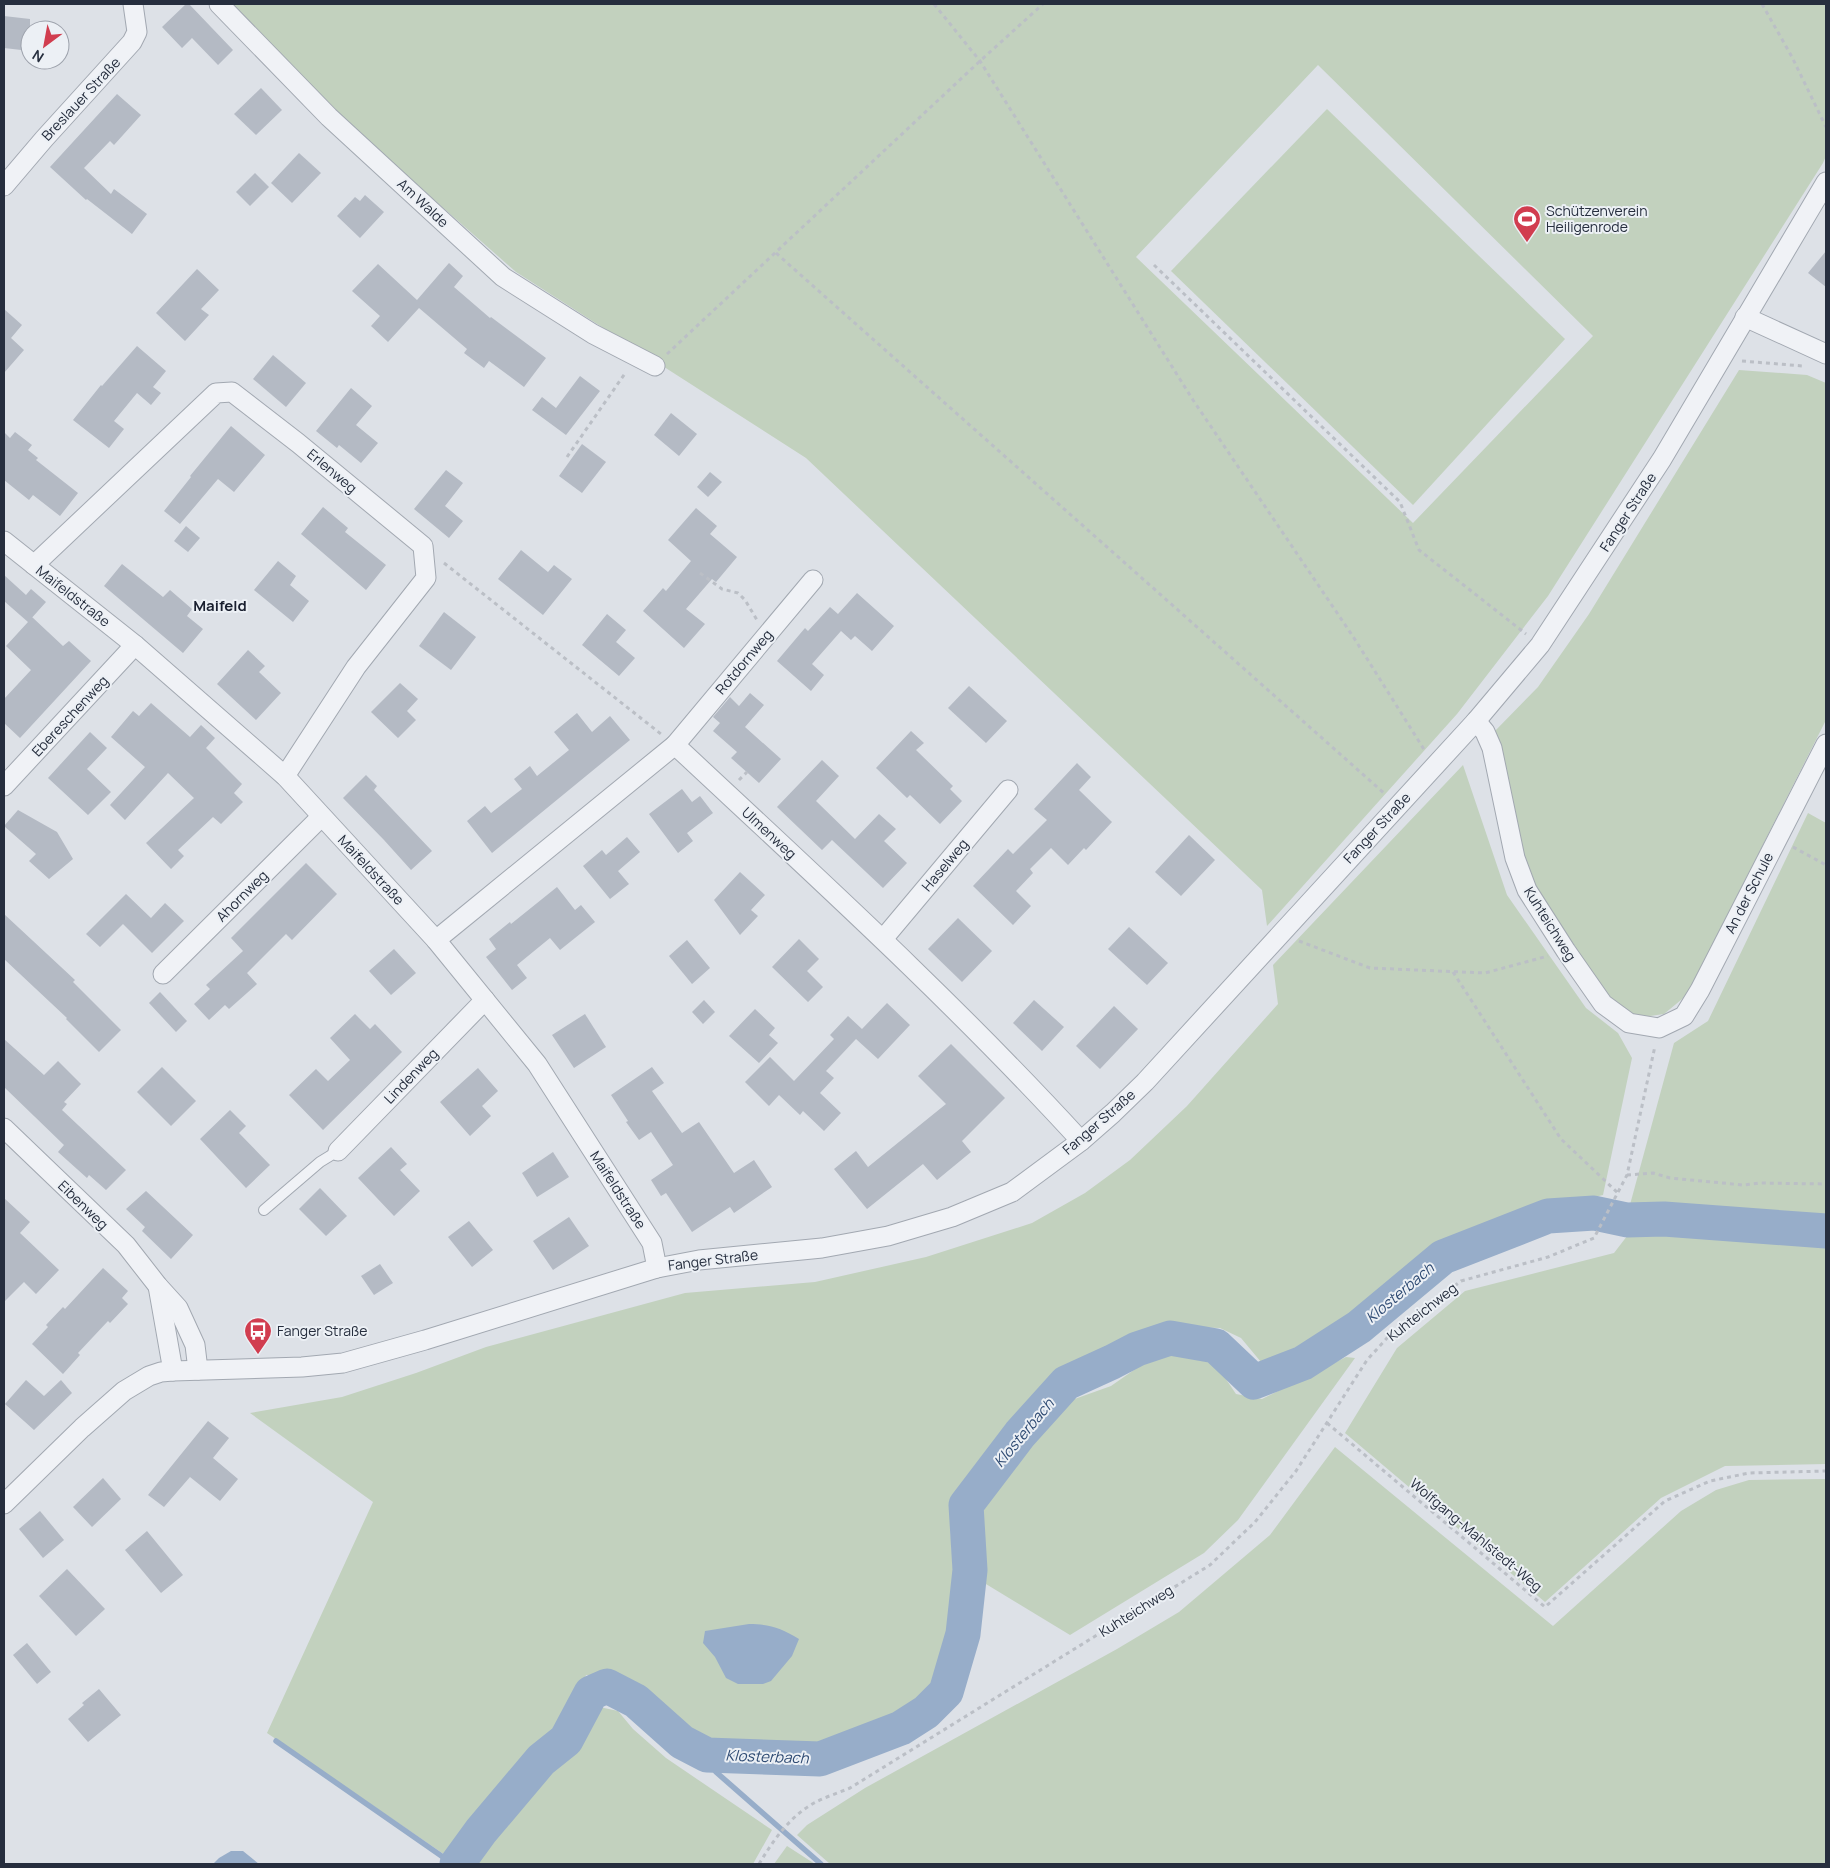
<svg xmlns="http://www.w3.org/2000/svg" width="1830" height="1868" font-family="Manrope,sans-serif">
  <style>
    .green { fill: #c2d1be; fill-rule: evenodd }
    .water { fill: #97adc9 }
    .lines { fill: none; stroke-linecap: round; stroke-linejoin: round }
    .stream { stroke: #97adc9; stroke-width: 5.5 }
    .river { stroke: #97adc9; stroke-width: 35 }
    .building { fill: #b4bac4 }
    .lane-casing { stroke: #a2a8b1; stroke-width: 12 }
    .street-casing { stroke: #a2a8b1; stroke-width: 21 }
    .path { stroke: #bbbfc6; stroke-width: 3; stroke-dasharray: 4 4; stroke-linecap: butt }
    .lane { stroke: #f0f2f6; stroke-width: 10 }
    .street { stroke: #f0f2f6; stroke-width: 19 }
    .labels { text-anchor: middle; stroke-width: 4; stroke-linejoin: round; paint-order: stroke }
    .street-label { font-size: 14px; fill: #262e3e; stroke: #ecf0f5 }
    .poi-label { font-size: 14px; fill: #262e3e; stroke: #ecf0f5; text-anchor: start }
    .neighbourhood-label { font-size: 15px; font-weight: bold; fill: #191f2f; stroke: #ecf0f5 }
    .water-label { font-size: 15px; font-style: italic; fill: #2f4b73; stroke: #ecf0f5 }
  </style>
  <rect width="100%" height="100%" fill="#dde1e7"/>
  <!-- green -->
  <g class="green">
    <path d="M230 4H1826V156L1823 163 1548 596 1457 714 1267 926 1262 890 806 458 516 272 331 109ZM1318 65 1593 336 1413 523 1136 257Z"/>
    <path d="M1327 109 1565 339 1413 505 1171 271Z"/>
    <path d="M1739 370 1807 375 1826 383V720L1687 995 1664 1014 1650 1016H1629L1613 1003 1532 882 1519 839 1494 732 1538 687 1589 614Z"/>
    <path d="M1463 765 1507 895 1586 1008 1618 1033 1632 1058 1603 1195 1532 1212 1457 1243 1431 1256 1399 1276 1361 1312 1334 1331 1275 1358 1261 1362 1241 1338 1220 1328 1192 1327 1156 1329 1135 1335 1101 1359 1085 1362 1069 1369 1051 1385 1007 1437 957 1506 950 1523 955 1598 951 1634 945 1667 933 1696 922 1709 881 1729 815 1753 746 1750 707 1742 683 1734 627 1684 605 1675H586L576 1701 556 1729 457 1844 445 1855 267 1733 373 1502 250 1413 342 1397 416 1373 486 1347 685 1293 815 1282 926 1257 1032 1223 1085 1193 1130 1160 1187 1106 1278 1004 1273 965Z"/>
    <path d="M1808 813 1826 823V1226L1628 1212 1674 1043 1708 1021Z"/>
    <path d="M1634 1227 1826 1238V1464L1725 1466 1661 1498 1545 1602 1345 1433 1397 1348 1465 1291 1614 1253Z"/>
    <path d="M1179 1353 1211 1357 1236 1394 1262 1399 1346 1357 1355 1358 1238 1520 1204 1553 1070 1635 981 1581 982 1509 1024 1449 1069 1401 1111 1386 1144 1363Z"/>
    <path d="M1335 1447 1553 1626 1681 1511 1716 1490 1749 1480 1826 1479V1864H830L797 1835 807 1825 865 1788 1117 1649 1179 1612 1270 1535Z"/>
    <path d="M595 1706 618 1711 633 1729 666 1758 772 1830 753 1864H468L539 1773 563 1749Z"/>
    <path d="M787 1846 815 1864H774Z"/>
  </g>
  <!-- water -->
  <g class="water">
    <path d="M749 1624C770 1624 781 1628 799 1639L792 1656 771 1681 763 1684H738L726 1678 715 1657 703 1643 705 1631Z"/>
    <path d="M231 1851H243L259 1864H213L219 1858Z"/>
  </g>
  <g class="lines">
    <!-- stream -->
    <g class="stream">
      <path d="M276 1741 453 1864"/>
      <path d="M707 1755 716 1772 821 1864"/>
    </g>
    <!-- river -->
    <path class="river" d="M457 1864 481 1831 541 1760 566 1740 591 1693 607 1686 636 1701 682 1742 707 1755 820 1759 901 1728 926 1712 946 1692 963 1634 970 1570 966 1505 1020 1434 1066 1383 1112 1362 1137 1349 1170 1338 1216 1346 1254 1382 1303 1363 1359 1327 1443 1257 1548 1216 1594 1213 1627 1220 1664 1219 1826 1231"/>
  </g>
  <!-- building -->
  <g class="building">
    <path d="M186 4H189L233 50 218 65 192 38 182 48 162 27Z"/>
    <path d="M4 16 30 19V51L4 48Z"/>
    <path d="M261 88 282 110 256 135 234 114Z"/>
    <path d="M117 94 141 115 114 145 110 141 84 168 111 194 114 189 147 214 132 234 87 199 86 200 50 167Z"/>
    <path d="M299 153 321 173 292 203 271 183Z"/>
    <path d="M255 173 269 187 250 206 236 192Z"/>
    <path d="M365 195 384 212 360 238 337 216 355 197 360 201Z"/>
    <path d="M1826 251V287L1808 273Z"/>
    <path d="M449 263 463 276 454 287 490 318 491 317 546 358 524 387 489 361 484 368 464 353 467 349 419 308 388 342 371 326 380 316 352 291 378 264 417 300Z"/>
    <path d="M197 269 219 290 201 309 209 315 185 341 156 313Z"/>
    <path d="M4 309 22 325 11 338 24 350 4 373Z"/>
    <path d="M137 346 166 371 153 387 161 393 151 405 137 393 114 421 124 429 109 448 73 420 101 385 102 386Z"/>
    <path d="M273 355 306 383 286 407 253 379Z"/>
    <path d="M580 376 600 391 566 435 532 410 542 397 556 408Z"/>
    <path d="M351 388 372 406 356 425 378 443 361 463 339 445 337 448 316 431Z"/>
    <path d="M671 413 697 434 679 456 654 435Z"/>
    <path d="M231 426 265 455 234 492 218 479 180 524 164 511 191 477 190 476Z"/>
    <path d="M4 432 10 438 15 432 32 445 28 450 38 458 36 460 78 493 60 516 33 495 29 500 4 480Z"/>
    <path d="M582 444 606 462 582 493 559 476Z"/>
    <path d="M446 470 463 483 445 506 463 521 449 538 414 509Z"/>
    <path d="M710 472 722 482 708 497 697 487Z"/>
    <path d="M323 507 348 528 345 532 386 565 366 590 301 534Z"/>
    <path d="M696 508 717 526 710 534 737 557 716 582 712 579 686 609 705 624 684 648 643 611 663 588 666 591 691 561 668 540Z"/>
    <path d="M186 526 200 538 188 552 174 541Z"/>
    <path d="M521 550 548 572 554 565 572 579 543 615 498 579Z"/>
    <path d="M278 561 296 576 290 585 309 601 293 622 254 590Z"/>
    <path d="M122 564 163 597 170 590 192 609 187 616 203 629 183 653 104 586Z"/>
    <path d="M4 575 26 595 31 589 46 602 29 621 32 617 63 646 69 641 91 661 20 738 4 723V699L31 670 6 646 28 622 4 601Z"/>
    <path d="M857 593 894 626 872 651 855 636 851 640 841 631 812 664 824 675 811 691 777 661 805 628 808 631 830 607 838 614Z"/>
    <path d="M444 612 476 637 451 670 419 646Z"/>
    <path d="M607 614 626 630 616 642 635 658 619 676 582 645Z"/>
    <path d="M248 650 265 666 259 672 281 693 256 720 217 684Z"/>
    <path d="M400 683 418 699 407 711 416 720 398 738 371 712Z"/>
    <path d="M969 686 1007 721 986 743 948 708Z"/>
    <path d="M750 693 764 705 745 727 781 759 759 783 731 758 737 752 713 731 720 723 713 717 730 697 739 706Z"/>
    <path d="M151 703 190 737 201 725 215 738 206 748 242 784 234 793 243 802 221 824 213 817 178 850 184 856 171 869 146 843 194 798 168 773 125 820 110 805 145 767 111 737 133 711 139 716Z"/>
    <path d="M577 713 592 732 610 716 630 740 492 853 467 821 485 806 491 813 522 789 514 779 530 766 537 776 569 750 554 732Z"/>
    <path d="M911 731 924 743 916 750 953 786 950 789 962 801 940 824 910 795 907 798 876 768Z"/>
    <path d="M90 732 107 748 87 769 111 792 88 815 48 778Z"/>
    <path d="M822 760 839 776 816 801 855 839 879 814 896 829 884 841 907 863 883 888 832 840 822 850 777 807Z"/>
    <path d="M1077 763 1091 777 1079 790 1112 822 1086 850 1084 848 1068 865 1051 848 1030 869 1033 873 1016 891 1031 906 1013 925 973 886 1008 849 1013 854 1047 820 1034 809Z"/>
    <path d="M366 775 377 786 374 790 432 851 411 870 384 840 343 798Z"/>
    <path d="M682 789 692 802 700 796 713 813 687 833 693 841 678 853 649 814Z"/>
    <path d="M18 810 57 832 73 859 49 879 29 861 36 854 4 826Z"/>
    <path d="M1189 835 1215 860 1181 896 1155 872Z"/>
    <path d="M627 837 640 852 618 871 629 884 610 899 583 866 602 850 606 855Z"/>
    <path d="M306 863 337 894 292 940 286 934 247 973 257 984 229 1009 225 1005 209 1020 194 1004 210 989 206 985 243 951 231 938Z"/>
    <path d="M740 872 765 895 751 910 758 916 740 935 714 900Z"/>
    <path d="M557 887 575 910 581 905 595 922 560 950 550 938 517 965 527 978 512 990 486 957 496 949 489 939 510 922 511 924Z"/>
    <path d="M126 894 151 918 165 903 184 921 152 953 123 924 100 947 86 934Z"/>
    <path d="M4 914 75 980 73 982 121 1030 99 1052 66 1019 67 1018 4 959Z"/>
    <path d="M958 918 992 951 962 982 928 949Z"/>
    <path d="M1129 927 1168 963 1147 985 1108 949Z"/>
    <path d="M799 939 819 959 807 971 823 987 808 1002 772 967Z"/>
    <path d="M687 940 710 968 692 984 669 956Z"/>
    <path d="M394 949 416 973 391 995 369 971Z"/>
    <path d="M160 992 187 1021 176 1032 149 1003Z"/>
    <path d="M704 1000 715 1012 703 1024 692 1012Z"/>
    <path d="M1034 1000 1064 1027 1042 1051 1013 1023Z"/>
    <path d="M887 1003 910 1025 878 1059 856 1039 826 1071 834 1078 820 1093 841 1113 824 1131 803 1111 800 1115 779 1095 769 1106 745 1082 770 1057 794 1081 834 1039 830 1035 848 1016 862 1029Z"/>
    <path d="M1114 1006 1138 1029 1100 1069 1076 1046Z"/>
    <path d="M755 1009 775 1028 769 1035 778 1043 759 1063 729 1036Z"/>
    <path d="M355 1014 370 1029 375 1024 402 1052 323 1130 289 1095 316 1069 328 1081 350 1060 330 1038Z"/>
    <path d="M585 1014 606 1047 574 1068 552 1035Z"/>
    <path d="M4 1039 44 1075 58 1061 81 1084 64 1102 67 1104 62 1110 126 1170 106 1190 89 1175 87 1178 58 1152 64 1145 4 1087Z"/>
    <path d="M951 1044 1005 1098 962 1141 971 1152 937 1180 923 1164 867 1209 834 1169 856 1151 868 1167 946 1104 918 1076Z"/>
    <path d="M162 1067 196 1101 171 1126 137 1092Z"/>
    <path d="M652 1067 664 1083 652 1091 682 1133 699 1122 734 1173 754 1160 772 1187 734 1213 730 1207 692 1232 666 1193 661 1196 651 1180 673 1165 651 1132 639 1140 626 1122 628 1121 611 1095Z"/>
    <path d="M478 1068 498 1091 482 1106 491 1116 470 1136 440 1102Z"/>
    <path d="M230 1110 246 1126 239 1133 270 1165 246 1188 200 1139Z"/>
    <path d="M391 1147 407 1164 400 1170 420 1191 394 1216 358 1178Z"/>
    <path d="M553 1152 569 1177 537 1197 522 1173Z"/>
    <path d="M320 1188 347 1216 326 1236 299 1209Z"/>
    <path d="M146 1191 193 1235 171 1259 142 1231 145 1227 126 1209Z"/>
    <path d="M4 1198 30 1222 20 1233 59 1270 36 1294 24 1282 4 1302Z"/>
    <path d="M569 1217 589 1246 553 1270 533 1241Z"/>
    <path d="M469 1221 493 1250 472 1267 448 1237Z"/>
    <path d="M380 1264 393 1283 374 1295 361 1276Z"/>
    <path d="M103 1268 128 1291 122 1298 128 1304 110 1323 108 1321 78 1353 80 1355 63 1374 32 1344 48 1327 46 1325 63 1307 65 1309Z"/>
    <path d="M26 1380 44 1396 61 1380 72 1393 34 1430 5 1404Z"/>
    <path d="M208 1421 229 1438 213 1458 238 1479 220 1501 190 1477 164 1507 148 1495Z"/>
    <path d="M103 1478 121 1499 92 1527 73 1507Z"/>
    <path d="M40 1511 64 1540 43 1558 19 1529Z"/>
    <path d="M147 1531 183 1575 161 1593 125 1550Z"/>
    <path d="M67 1569 105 1609 76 1636 39 1596Z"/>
    <path d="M27 1643 51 1672 37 1684 13 1655Z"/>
    <path d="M99 1689 121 1715 88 1742 68 1719 84 1705 82 1703Z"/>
  </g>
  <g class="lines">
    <!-- lane casing -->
    <g class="lane-casing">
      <path id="lane" d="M264 1210 320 1162 338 1151"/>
    </g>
    <!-- street casing -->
    <g class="street-casing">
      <g id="street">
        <path d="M219 4 329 117 503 277 593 334 655 366"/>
        <path d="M4 186 44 139 132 42 137 32 133 4"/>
        <path d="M1745 317 1826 354"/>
        <path d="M4 541 135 645 285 776 436 940 537 1064 652 1243 657 1268"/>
        <path d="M34 565 216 393 232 392 298 443 423 546 426 578 356 667 285 776"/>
        <path d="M1476 721 1485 732 1492 748 1515 858 1527 890 1566 951 1603 1004 1629 1023 1659 1028 1684 1016 1700 990 1826 744"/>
        <path d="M675 745 813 580"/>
        <path d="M4 786 135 645"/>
        <path d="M883 939 1008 790"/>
        <path d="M436 940 675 745C813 874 953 1001 1081 1141"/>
        <path d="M163 974 321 817"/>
        <path d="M4 1128 126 1245 158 1286 178 1308 195 1345 198 1370"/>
        <path d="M338 1151 485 1000"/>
        <path d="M158 1286 173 1371"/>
        <path d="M4 1504 82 1428 124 1391 149 1376 161 1372 173 1371 302 1367 343 1363 425 1340 657 1268 699 1260 822 1248 888 1236 952 1217 1012 1192 1081 1141 1113 1113 1145 1082 1476 721 1540 645 1662 459 1826 182"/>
      </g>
    </g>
    <!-- path -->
    <g class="path">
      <path d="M934 4 980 61 1193 400 1354 638 1425 751"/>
      <path d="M1762 4 1792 57 1826 127"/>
      <path d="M776 253 1385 794"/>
      <path d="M1154 265 1400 502 1419 550 1526 634"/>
      <path d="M667 354 980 61 1043 4"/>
      <path d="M1742 361 1803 366"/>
      <path d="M567 457 626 372"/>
      <path d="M444 563 661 734"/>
      <path d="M700 573 722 589 738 593 745 600 757 620"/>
      <path d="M739 780 747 772"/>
      <path d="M1793 847 1826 865"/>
      <path d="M1299 941 1370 968 1485 973 1548 956"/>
      <path d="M1453 972 1561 1139 1618 1193"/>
      <path d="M1627 1175 1653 1173 1670 1178 1743 1185 1761 1183 1826 1184"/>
      <path d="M1327 1423 1545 1607 1665 1501 1710 1481 1749 1473 1826 1471"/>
      <path d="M759 1864C773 1841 789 1817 814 1803 825 1797 838 1793 850 1788L1210 1565 1255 1522 1296 1471 1367 1360 1388 1337 1461 1281 1548 1257 1594 1238 1627 1175 1655 1046"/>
    </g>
    <!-- lane -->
    <use href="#lane" class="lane"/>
    <!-- street -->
    <use href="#street" class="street"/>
  </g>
  <!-- icons -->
  <defs>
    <g id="stadium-pin" transform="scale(1.4375)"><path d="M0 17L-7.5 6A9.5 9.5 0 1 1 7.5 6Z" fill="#d13d4f" stroke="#ecf0f5"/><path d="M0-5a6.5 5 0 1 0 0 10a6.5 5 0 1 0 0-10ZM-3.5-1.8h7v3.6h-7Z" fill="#fff"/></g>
    <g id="bus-pin" transform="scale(1.4375)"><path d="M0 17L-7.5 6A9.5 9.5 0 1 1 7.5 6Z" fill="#d13d4f" stroke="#ecf0f5"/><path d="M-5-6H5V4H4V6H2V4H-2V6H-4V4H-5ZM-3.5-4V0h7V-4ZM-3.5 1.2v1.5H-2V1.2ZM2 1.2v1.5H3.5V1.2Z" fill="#fff"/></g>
  </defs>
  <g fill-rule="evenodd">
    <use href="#stadium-pin" x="1527" y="219"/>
    <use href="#bus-pin" x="258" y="1331"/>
  </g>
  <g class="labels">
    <!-- street labels -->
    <g class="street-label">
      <text transform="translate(81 99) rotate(-47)" y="5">Breslauer Straße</text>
      <text transform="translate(423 203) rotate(43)" y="5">Am Walde</text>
      <text transform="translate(332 471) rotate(40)" y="5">Erlenweg</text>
      <text transform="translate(1628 512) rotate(-57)" y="5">Fanger Straße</text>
      <text transform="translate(73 596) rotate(38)" y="5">Maifeldstraße</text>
      <text transform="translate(744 662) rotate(-50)" y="5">Rotdornweg</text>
      <text transform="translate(70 716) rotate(-47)" y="5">Ebereschenweg</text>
      <text transform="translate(1377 828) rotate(-47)" y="5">Fanger Straße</text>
      <text transform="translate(769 833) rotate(43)" y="5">Ulmenweg</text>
      <text transform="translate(945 865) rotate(-50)" y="5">Haselweg</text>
      <text transform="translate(371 870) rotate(47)" y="5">Maifeldstraße</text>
      <text transform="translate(1749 893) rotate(-63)" y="5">An der Schule</text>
      <text transform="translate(242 896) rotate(-45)" y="5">Ahornweg</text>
      <text transform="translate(1550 924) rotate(58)" y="5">Kuhteichweg</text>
      <text transform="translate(411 1076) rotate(-46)" y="5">Lindenweg</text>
      <text transform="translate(1099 1122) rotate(-41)" y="5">Fanger Straße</text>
      <text transform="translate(618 1190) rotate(57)" y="5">Maifeldstraße</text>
      <text transform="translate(83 1205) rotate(44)" y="5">Eibenweg</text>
      <text transform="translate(713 1260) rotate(-7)" y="5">Fanger Straße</text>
      <text transform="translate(1422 1312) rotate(-38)" y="5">Kuhteichweg</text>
      <text transform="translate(1476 1535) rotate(40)" y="5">Wolfgang-Mahlstedt-Weg</text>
      <text transform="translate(1136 1611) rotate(-32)" y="5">Kuhteichweg</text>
    </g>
    <!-- poi labels -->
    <g class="poi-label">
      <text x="1546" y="216">Schützenverein<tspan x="1546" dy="16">Heiligenrode</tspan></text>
      <text x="277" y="1336">Fanger Straße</text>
    </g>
    <!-- neighbourhood labels -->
    <g class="neighbourhood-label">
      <text x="220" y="611">Maifeld</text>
    </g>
    <!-- water labels -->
    <g class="water-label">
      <text transform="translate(1400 1293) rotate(-40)" y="5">Klosterbach</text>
      <text transform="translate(1024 1433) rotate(-50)" y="5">Klosterbach</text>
      <text transform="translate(767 1757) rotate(2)" y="5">Klosterbach</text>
    </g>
  </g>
  <!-- border -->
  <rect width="1830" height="1868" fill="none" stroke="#262e3e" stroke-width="10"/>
  <!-- north arrow -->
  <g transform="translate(45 45) rotate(212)"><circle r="24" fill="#ecf0f5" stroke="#9da2ac"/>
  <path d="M0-4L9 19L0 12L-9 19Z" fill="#d13d4f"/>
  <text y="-8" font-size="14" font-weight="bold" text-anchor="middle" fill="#262e3e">N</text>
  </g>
</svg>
